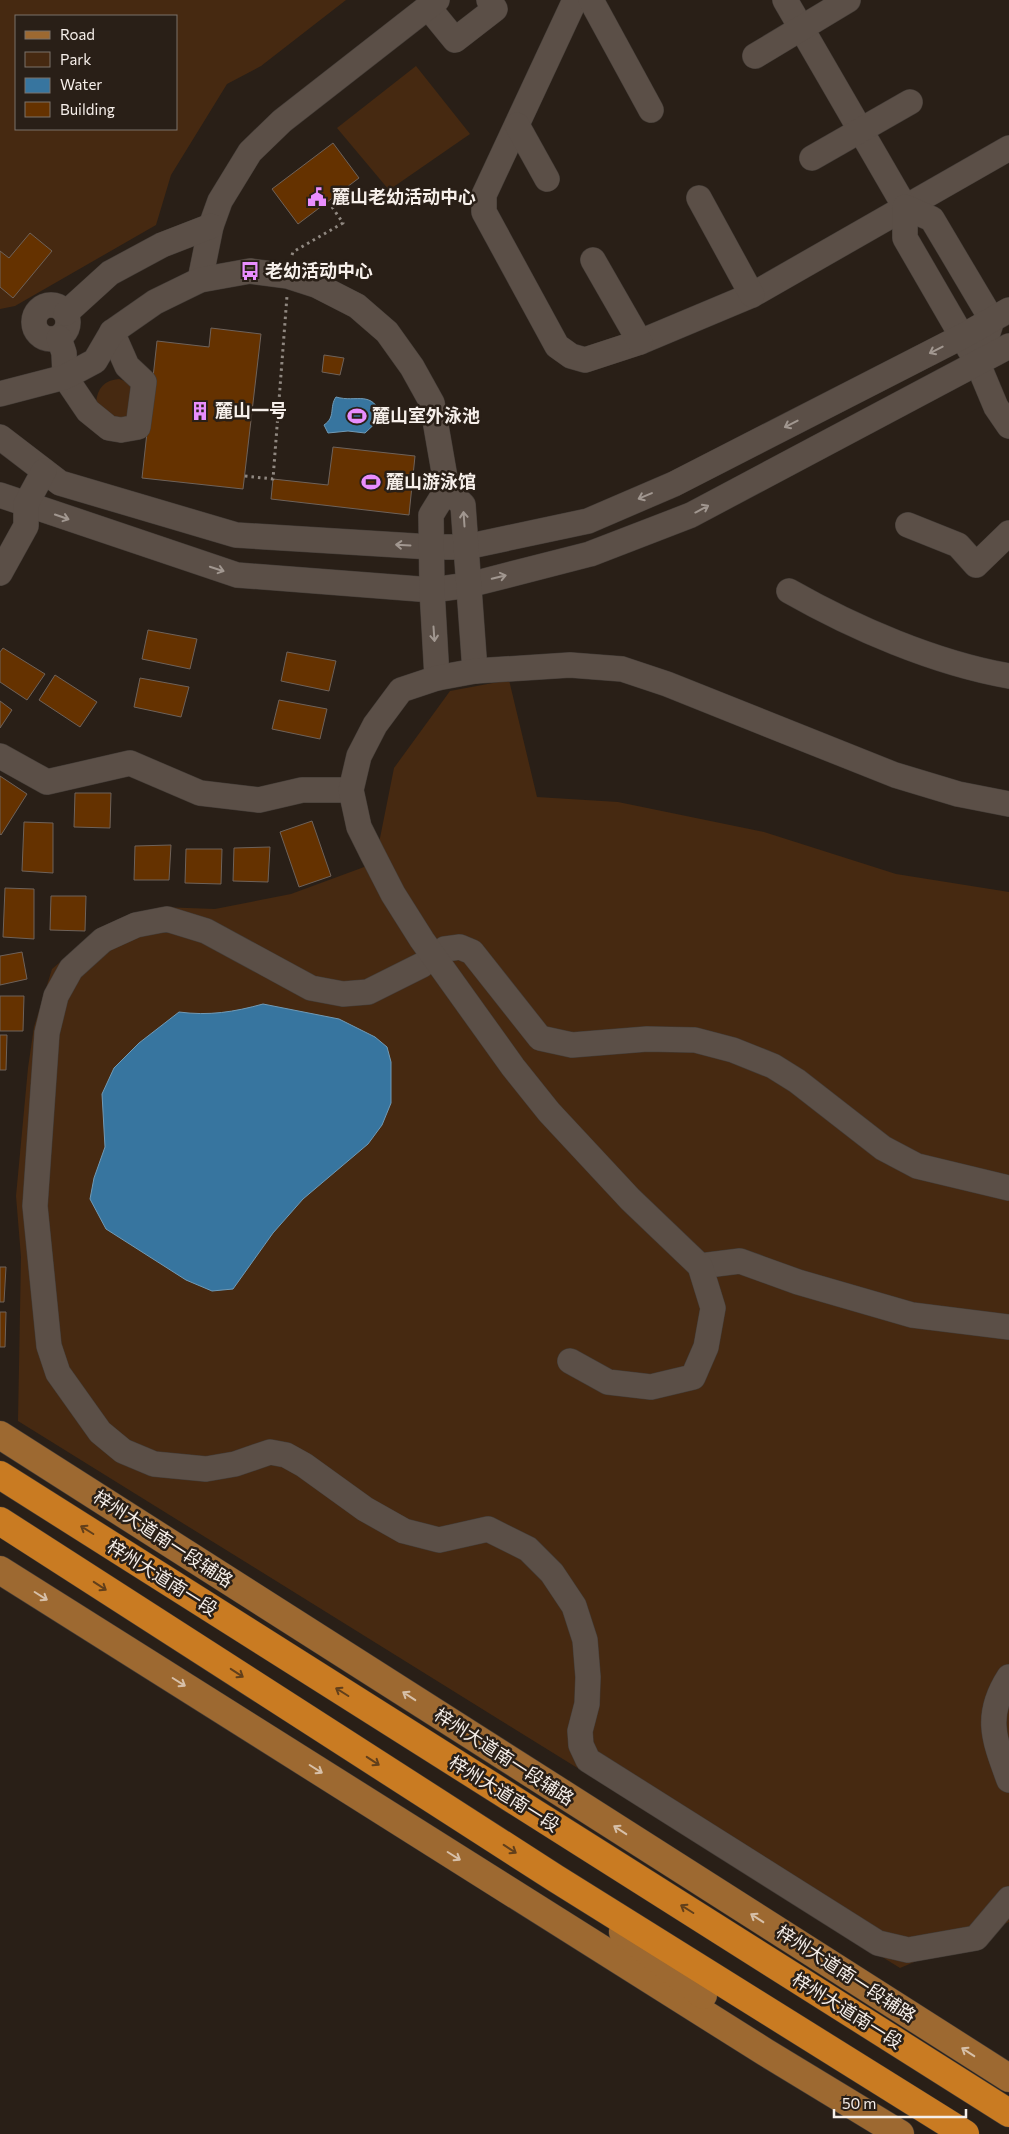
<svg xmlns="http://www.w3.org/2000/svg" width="1009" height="2134" font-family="Commissioner,'Noto Sans SC',sans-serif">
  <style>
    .green { fill: #462911; fill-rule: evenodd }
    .water { fill: #37759f; stroke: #709ab6 }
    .building { fill: #653200; stroke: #6e625a }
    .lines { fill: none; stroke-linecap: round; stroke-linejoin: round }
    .minor-casing { stroke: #433c37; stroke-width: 26 }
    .major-casing { stroke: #433c37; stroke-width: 29 }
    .highway-casing { stroke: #433c37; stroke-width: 29 }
    .path { stroke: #908881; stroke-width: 3; stroke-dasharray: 2.5 4; stroke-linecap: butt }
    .minor { stroke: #5b4f47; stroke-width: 25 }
    .major { stroke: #9d6931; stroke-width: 28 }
    .highway { stroke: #c97b22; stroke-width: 28 }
    .oneway { stroke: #a19790 }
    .oneway2 { stroke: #613f1b }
    .oneway3 { stroke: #d7c0a9 }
    .labels { text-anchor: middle; stroke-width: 5; stroke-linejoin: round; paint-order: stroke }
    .poi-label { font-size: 18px; font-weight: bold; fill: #f6efea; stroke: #291f17; text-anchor: start }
    .street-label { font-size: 18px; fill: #f6efea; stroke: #291f17 }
  </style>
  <rect width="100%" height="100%" fill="#291f17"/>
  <!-- green -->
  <g class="green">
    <path d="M0 0H346L261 66 227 84 171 175 156 225 15 306 0 309ZM16 16H176V129H16Z"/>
    <path d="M416 66 470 134 389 190 337 128Z"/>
    <path d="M119 379 133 384 141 403 122 423 96 403C97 388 105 380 119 379Z"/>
    <path d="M509 680 537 797 618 802 764 832 896 874 1009 892V1922L900 1968 18 1421 21 1257 16 1196 28 1068 34 1027 52 969 100 928 160 907 215 909 291 894 375 863 394 768 450 691Z"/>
  </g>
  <!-- water -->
  <g class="water">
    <path d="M336 397C357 403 372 389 382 417L365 433 348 431 328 433 324 425C336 417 329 407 336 397Z"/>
    <path d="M263 1004 339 1019 375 1037 387 1047 391 1062V1103L382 1125 368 1144 303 1199 273 1233 233 1289 212 1291 186 1280 106 1229 90 1199 94 1178 105 1147 102 1094 114 1068 139 1043 179 1012C209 1016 234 1012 263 1004Z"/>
  </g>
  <!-- building -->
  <g class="building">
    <path d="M333 143 359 178 298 224 272 189Z"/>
    <path d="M30 233 52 251 13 298 0 287V251L9 258Z"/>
    <path d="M211 328 261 334 243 489 142 478 157 341 209 347Z"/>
    <path d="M324 355 344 358 340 375 322 372Z"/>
    <path d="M333 447 415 456 409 515 271 499 273 479 328 485Z"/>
    <path d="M148 630 197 639 190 669 142 659Z"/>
    <path d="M3 648 45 674 27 700 0 682V652Z"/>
    <path d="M287 652 336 661 329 691 281 681Z"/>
    <path d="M55 675 97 702 80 727 39 700Z"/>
    <path d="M140 678 189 687 181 717 134 707Z"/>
    <path d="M279 700 327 709 320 739 272 729Z"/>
    <path d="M0 701 12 710 0 728Z"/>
    <path d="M0 776 27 794 1 835 0 834Z"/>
    <path d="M75 793H111L110 828 74 827Z"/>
    <path d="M312 821 331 876 299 887 280 832Z"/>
    <path d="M24 822 53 823V873L22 871Z"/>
    <path d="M171 845 169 880H134L135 846Z"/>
    <path d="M270 847 268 882 233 881 234 848Z"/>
    <path d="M186 849H222L221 884 185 883Z"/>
    <path d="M5 888 34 889V939L3 937Z"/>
    <path d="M51 896H86L85 931 50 930Z"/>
    <path d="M22 952 27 979 0 985V956Z"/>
    <path d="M0 996H24L23 1031H0Z"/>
    <path d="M0 1035H7L6 1070H0Z"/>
    <path d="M0 1267H6L4 1302H0Z"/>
    <path d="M0 1312H6L5 1347H0Z"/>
  </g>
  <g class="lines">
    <!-- minor casing -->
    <g class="minor-casing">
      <g id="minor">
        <path d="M575 0 484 195V212L557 346 571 356 585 360 640 342 752 295 1009 148"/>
        <path d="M591 0 651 110"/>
        <path d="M785 0 905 207"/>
        <path d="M428 7 455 40 495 9 489 0"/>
        <path d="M755 56 848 0"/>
        <path d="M517 125 547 179"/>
        <path d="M812 158 910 102"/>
        <path d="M699 198 752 295"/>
        <path d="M905 207 932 219 992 320 978 364 905 238Z"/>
        <path d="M593 260 640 342"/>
        <path d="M200 280 211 226 220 201 250 152 282 121 437 0"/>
        <circle cx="51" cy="322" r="17"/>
        <path d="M66 313 110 273 162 245 211 226"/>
        <path d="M59 338 64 353 65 377 88 411 109 428 121 430 138 427 144 382 127 366 112 332"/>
        <path d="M978 364 996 407 1009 426"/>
        <path d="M0 394 65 377 95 361 112 332 155 302 200 280 250 271 288 276 316 285 357 306 387 332 412 367 432 403 447 489"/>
        <path d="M0 437 60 483 236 535 431 547H466L588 521 674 484 963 336 1009 310"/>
        <path d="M0 495 237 575 432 590 469 585 590 554 691 515 1009 346"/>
        <path d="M908 525 958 545 976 565 1009 533"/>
        <path d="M0 573 26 526V504L44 471"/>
        <path d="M789 591C854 628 935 663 1009 676"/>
        <path d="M437 678 432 590 431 515 447 489 463 505 475 671"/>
        <path d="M0 756 47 782 130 763 200 793 259 800 302 790H351"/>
        <path d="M445 949 460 947 472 952 540 1038 572 1045 647 1039 695 1040 733 1050 773 1066 797 1081 883 1148 917 1166 1009 1188"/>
        <path d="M422 965 368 992 343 994 311 988 206 931 167 919 136 925 103 940 71 969 56 996 47 1033 35 1206 49 1346 58 1373 100 1432 123 1451 154 1464 206 1469 235 1464 270 1452 286 1455 304 1465 365 1509 404 1531 439 1540 488 1529 528 1549 552 1573 574 1606 585 1640 588 1677 587 1704 580 1731 581 1745 588 1760 878 1943 908 1950 976 1938 1009 1899"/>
        <path d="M700 1266 740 1261 798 1282 912 1315 1009 1327"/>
        <path d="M570 1361 608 1382 651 1387 693 1377 706 1347 713 1308 700 1266 630 1199 549 1112 513 1067 422 940 393 894 373 855 359 827 351 790 359 756 375 725 401 690 437 678 475 671 570 665 622 669 667 684 895 775 958 794 1009 804"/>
        <path d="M1009 1677C984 1716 994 1739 1009 1780"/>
      </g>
    </g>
    <!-- major casing -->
    <g class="major-casing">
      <g id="major">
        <path d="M0 1435 1009 2078"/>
        <path d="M0 1570 765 2052 900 2134"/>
        <path d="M623 1932 703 1995"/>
      </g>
    </g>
    <!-- highway casing -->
    <g class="highway-casing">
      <g id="highway">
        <path d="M0 1475 1009 2113"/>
        <path d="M0 1521 555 1878 965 2134"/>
      </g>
    </g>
    <!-- path -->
    <g class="path">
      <path d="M292 255 293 252 343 223 330 204"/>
      <path d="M245 476 273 479 287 296"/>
    </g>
    <!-- minor -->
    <use href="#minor" class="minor"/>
    <!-- major -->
    <use href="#major" class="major"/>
    <!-- highway -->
    <use href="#highway" class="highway"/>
  </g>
  <!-- one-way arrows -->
  <defs><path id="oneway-shaft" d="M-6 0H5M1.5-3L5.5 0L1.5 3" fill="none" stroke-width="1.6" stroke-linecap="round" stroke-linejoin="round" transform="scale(1.25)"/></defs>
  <g class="oneway">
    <use href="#oneway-shaft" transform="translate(936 350) rotate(153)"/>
    <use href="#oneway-shaft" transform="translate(791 424) rotate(153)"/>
    <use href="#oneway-shaft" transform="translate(645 496) rotate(157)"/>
    <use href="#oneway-shaft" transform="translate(702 509) rotate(-28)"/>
    <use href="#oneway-shaft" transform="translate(62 517) rotate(19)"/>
    <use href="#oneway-shaft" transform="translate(464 519) rotate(-94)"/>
    <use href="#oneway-shaft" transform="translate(403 545) rotate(-177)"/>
    <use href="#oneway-shaft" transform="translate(217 569) rotate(18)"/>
    <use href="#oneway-shaft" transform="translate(499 577) rotate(-14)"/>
    <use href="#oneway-shaft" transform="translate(434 634) rotate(86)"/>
  </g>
  <g class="oneway2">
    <use href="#oneway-shaft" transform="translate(87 1530) rotate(-148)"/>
    <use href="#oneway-shaft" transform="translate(100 1586) rotate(33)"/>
    <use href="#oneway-shaft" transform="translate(237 1673) rotate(33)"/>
    <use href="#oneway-shaft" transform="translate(342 1692) rotate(-148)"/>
    <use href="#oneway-shaft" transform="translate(373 1761) rotate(33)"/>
    <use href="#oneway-shaft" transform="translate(510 1849) rotate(33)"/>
    <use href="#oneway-shaft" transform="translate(687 1909) rotate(-148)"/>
  </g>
  <g class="oneway3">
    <use href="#oneway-shaft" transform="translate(41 1596) rotate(32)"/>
    <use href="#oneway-shaft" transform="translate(179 1682) rotate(32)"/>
    <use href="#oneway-shaft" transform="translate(409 1696) rotate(-147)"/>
    <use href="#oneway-shaft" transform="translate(316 1769) rotate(32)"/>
    <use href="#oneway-shaft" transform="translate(620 1830) rotate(-147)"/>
    <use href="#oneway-shaft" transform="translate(454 1856) rotate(32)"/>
    <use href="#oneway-shaft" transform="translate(757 1918) rotate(-147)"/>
    <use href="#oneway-shaft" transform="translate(968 2052) rotate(-147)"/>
  </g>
  <!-- icons -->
  <defs>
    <g id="civic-bare" transform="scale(1.5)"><path d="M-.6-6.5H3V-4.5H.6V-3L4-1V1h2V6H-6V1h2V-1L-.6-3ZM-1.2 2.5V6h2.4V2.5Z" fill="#e98efe" stroke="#291f17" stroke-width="2.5" paint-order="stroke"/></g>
    <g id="bus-bare" transform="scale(1.5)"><path d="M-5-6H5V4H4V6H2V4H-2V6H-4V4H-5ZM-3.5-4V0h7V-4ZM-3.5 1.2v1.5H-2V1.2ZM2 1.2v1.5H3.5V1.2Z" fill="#e98efe" stroke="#291f17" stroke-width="2.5" paint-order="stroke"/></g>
    <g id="building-bare" transform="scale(1.5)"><path d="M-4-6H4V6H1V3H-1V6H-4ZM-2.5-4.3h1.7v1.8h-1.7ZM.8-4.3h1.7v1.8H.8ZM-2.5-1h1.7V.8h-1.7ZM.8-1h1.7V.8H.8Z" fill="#e98efe" stroke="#291f17" stroke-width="2.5" paint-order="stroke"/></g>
    <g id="stadium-bare" transform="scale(1.5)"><path d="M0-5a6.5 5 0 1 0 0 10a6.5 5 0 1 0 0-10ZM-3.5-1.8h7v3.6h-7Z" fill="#e98efe" stroke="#291f17" stroke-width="2.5" paint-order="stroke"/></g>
  </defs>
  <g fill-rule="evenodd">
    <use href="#civic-bare" x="317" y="197"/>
    <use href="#bus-bare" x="250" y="271"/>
    <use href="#building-bare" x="200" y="411"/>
    <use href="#stadium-bare" x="357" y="416"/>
    <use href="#stadium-bare" x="371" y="482"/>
  </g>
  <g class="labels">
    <!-- poi labels -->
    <g class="poi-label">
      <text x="332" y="203">麓山老幼活动中心</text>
      <text x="265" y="277">老幼活动中心</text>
      <text x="215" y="417">麓山一号</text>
      <text x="372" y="422">麓山室外泳池</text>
      <text x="386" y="488">麓山游泳馆</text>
    </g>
    <!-- street labels -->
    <g class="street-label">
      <text transform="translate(163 1539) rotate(33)" y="6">梓州大道南一段辅路</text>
      <text transform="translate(162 1578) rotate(32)" y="6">梓州大道南一段</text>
      <text transform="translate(504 1757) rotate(33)" y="6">梓州大道南一段辅路</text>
      <text transform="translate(504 1794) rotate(32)" y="6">梓州大道南一段</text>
      <text transform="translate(846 1974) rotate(33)" y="6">梓州大道南一段辅路</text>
      <text transform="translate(847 2011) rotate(32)" y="6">梓州大道南一段</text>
    </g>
  </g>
  <!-- legend -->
  <rect x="15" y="15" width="162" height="115" fill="#291f17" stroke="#7b726b"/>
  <rect x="25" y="31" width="25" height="8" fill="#9d6931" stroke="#7b726b"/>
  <text x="60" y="40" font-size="15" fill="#f6efea">Road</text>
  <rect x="25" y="52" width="25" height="15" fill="#462911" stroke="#7b726b"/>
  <text x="60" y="65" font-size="15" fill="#f6efea">Park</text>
  <rect x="25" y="78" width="25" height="15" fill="#37759f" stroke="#7b726b"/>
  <text x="60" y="90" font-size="15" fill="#f6efea">Water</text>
  <rect x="25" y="102" width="25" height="15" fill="#653200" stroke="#7b726b"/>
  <text x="60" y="115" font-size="15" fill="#f6efea">Building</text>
  <!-- scale -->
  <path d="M834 2109v8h132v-8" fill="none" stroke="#f6efea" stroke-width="2.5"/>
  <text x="842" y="2109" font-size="15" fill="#f6efea" stroke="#291f17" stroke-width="4" paint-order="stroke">50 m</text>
</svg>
